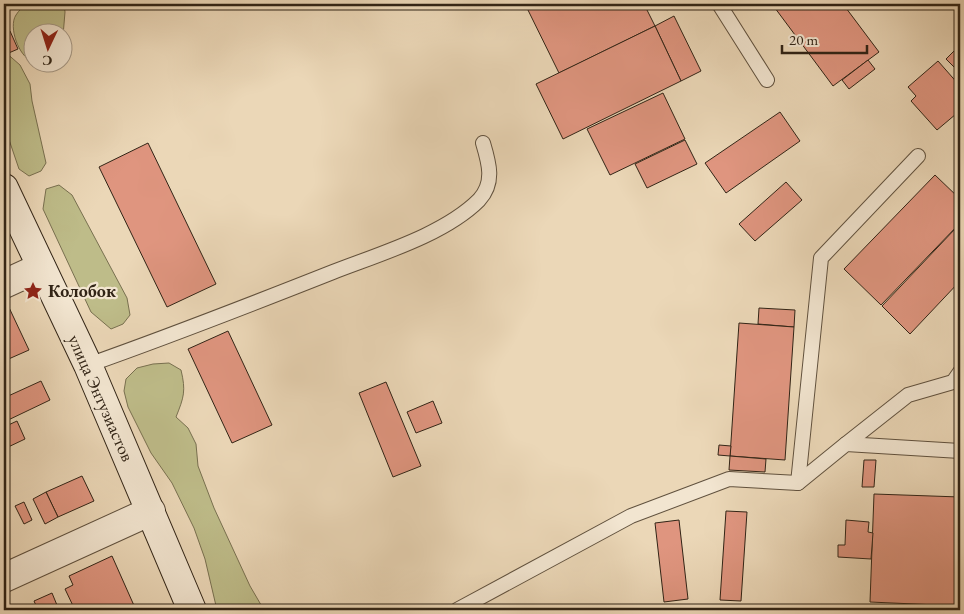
<svg xmlns="http://www.w3.org/2000/svg" width="964" height="614" font-family="'EB Garamond',serif">
  <style>
    .green { fill: #bebc89; stroke: #787050 }
    .building { fill: #df957f; stroke: #312416 }
    .lines { fill: none; stroke-linecap: round; stroke-linejoin: round }
    .lane-casing { stroke: #60513e; stroke-width: 16 }
    .street-casing { stroke: #60513e; stroke-width: 30 }
    .secondary-casing { stroke: #312416; stroke-width: 30 }
    .lane { stroke: #f2e5d0; stroke-width: 14 }
    .street { stroke: #f2e5d0; stroke-width: 28 }
    .secondary { stroke: #f2e5d0; stroke-width: 28 }
    .labels { text-anchor: middle; stroke-width: 4.5; stroke-linejoin: round; paint-order: stroke }
    .poi-label { font-size: 18px; font-weight: bold; fill: #312416; stroke: #f2e5d0; text-anchor: start }
    .street-label { font-size: 18px; fill: #312416; stroke: #f2e5d0 }
  </style>
  <rect width="100%" height="100%" fill="#ebd7b7"/>
  <filter id="stains"><feTurbulence type="fractalNoise" baseFrequency=".004" numOctaves="4"/><feColorMatrix values="0 0 0 0 .2 0 0 0 0 .09 0 0 0 0 .02 0 0 0 .5 -.17"/></filter>
  <radialGradient id="worn" r=".72"><stop offset=".6" stop-color="#630" stop-opacity="0"/><stop offset="1" stop-color="#630" stop-opacity=".3"/></radialGradient>
  <!-- green -->
  <g class="green">
    <path d="M28 4H64L65 12 63 36 62 32H32V61C19 57 8 27 16 15 19 10 23 7 28 4Z"/>
    <path d="M4 51 20 65 30 84 32 101 46 163 41 171 29 176 19 169 4 125Z"/>
    <path d="M59 185 72 195 127 298 130 315 123 324 111 329 91 312 43 209 46 189Z"/>
    <path d="M169 363 181 370C186 391 184 397 176 417L188 428 196 444 198 466 214 508 250 586 264 610H217L205 559 194 528 172 483 151 453 128 407 124 391 126 379 137 368 153 364Z"/>
  </g>
  <!-- building -->
  <g class="building">
    <path d="M525 4H644L655 26 559 73Z"/>
    <path d="M772 4H843L879 52 833 86Z"/>
    <path d="M674 16 701 71 681 81 655 26Z"/>
    <path d="M655 26 681 81 563 139 536 84Z"/>
    <path d="M10 31 18 49 4 55V34Z"/>
    <path d="M960 45V73L946 59Z"/>
    <path d="M868 60 875 69 849 89 842 80Z"/>
    <path d="M938 61 960 86V119L956 114 937 130 911 101 916 96 908 87Z"/>
    <path d="M663 93 685 139 610 175 587 129Z"/>
    <path d="M780 112 800 141 726 193 705 163Z"/>
    <path d="M685 140 697 164 647 188 635 164Z"/>
    <path d="M148 143 216 284 167 307 99 167Z"/>
    <path d="M935 175 960 199V223L881 305 844 269Z"/>
    <path d="M786 182 802 200 755 241 739 224Z"/>
    <path d="M955 229 960 233V281L910 334 882 306Z"/>
    <path d="M5 299 29 350 4 361V300Z"/>
    <path d="M759 308 795 310 794 327 758 324Z"/>
    <path d="M739 323 794 327 785 460 730 456Z"/>
    <path d="M228 331 272 425 232 443 188 349Z"/>
    <path d="M41 381 50 400 4 422V391L6 397Z"/>
    <path d="M386 382 421 466 393 477 359 393Z"/>
    <path d="M433 401 442 423 416 433 407 412Z"/>
    <path d="M17 421 25 439 4 449V427Z"/>
    <path d="M719 445 731 446 730 456 718 455Z"/>
    <path d="M730 456 766 459 765 472 729 470Z"/>
    <path d="M864 460H876L874 487H862Z"/>
    <path d="M82 476 94 501 58 517 46 492Z"/>
    <path d="M46 492 58 517 45 524 33 499Z"/>
    <path d="M874 494 960 497V606L870 602Z"/>
    <path d="M24 502 32 520 24 524 15 506Z"/>
    <path d="M726 511 747 512 741 601 720 600Z"/>
    <path d="M679 520 688 599 664 602 655 523Z"/>
    <path d="M846 520 869 522 868 532 873 533 871 559 838 557V545H845Z"/>
    <path d="M112 556 136 610H75L65 589 73 585 69 576Z"/>
    <path d="M52 593 59 610H38L34 601Z"/>
    <path d="M701 606 755 607V610H701Z"/>
    <path d="M856 606 908 610H855Z"/>
  </g>
  <g class="lines">
    <!-- lane casing -->
    <g class="lane-casing">
      <g id="lane">
        <path d="M719 4 767 80"/>
        <path d="M88 365C170 336 252 304 333 272 379 254 444 235 479 200 495 183 489 163 483 143"/>
        <path d="M846 444 908 395 953 382 960 372"/>
        <path d="M798 483 846 444 960 451"/>
        <path d="M457 610 631 516 729 479 798 483 821 258 918 156"/>
      </g>
    </g>
    <!-- street casing -->
    <g class="street-casing">
      <g id="street">
        <path d="M4 284 41 267"/>
        <path d="M4 578 151 511"/>
      </g>
    </g>
    <!-- secondary casing -->
    <g class="secondary-casing">
      <path id="secondary" d="M4 188 88 365 192 610"/>
    </g>
    <!-- lane -->
    <use href="#lane" class="lane"/>
    <!-- street -->
    <use href="#street" class="street"/>
    <!-- secondary -->
    <use href="#secondary" class="secondary"/>
  </g>
  <!-- icons -->
  <defs>
    <g id="sight-bare" transform="scale(1.5)"><path d="M0-6L1.8-2.2L6-1.7L2.9 1.2L3.7 5.4L0 3.3L-3.7 5.4L-2.9 1.2L-6-1.7L-1.8-2.2Z" fill="#8f2418" stroke="#f2e5d0" stroke-width="2.5" paint-order="stroke"/></g>
  </defs>
  <g fill-rule="evenodd">
    <use href="#sight-bare" x="33" y="291"/>
  </g>
  <g class="labels">
    <!-- poi labels -->
    <g class="poi-label">
      <text x="48" y="297">Колобок</text>
    </g>
    <!-- street labels -->
    <g class="street-label">
      <text transform="translate(101 398) rotate(66)" y="6">улица Энтузиастов</text>
    </g>
  </g>
  <!-- margin -->
  <rect width="964" height="614" fill="none" stroke="#ebd7b7" stroke-width="20"/>
  <rect x="5" y="5" width="954" height="604" fill="none" stroke="#312416" stroke-width="2.5"/>
  <rect x="10" y="10" width="944" height="594" fill="none" stroke="#312416"/>
  <!-- north arrow -->
  <g transform="translate(48 48) rotate(184)"><circle r="24" fill="#f2e5d0" stroke="#a59886"/>
  <path d="M0-4L9 19L0 12L-9 19Z" fill="#8f2418"/>
  <text y="-8" font-size="14" font-weight="bold" text-anchor="middle" fill="#312416">С</text>
  </g>
  <!-- scale -->
  <path d="M782 45v8h85v-8" fill="none" stroke="#312416" stroke-width="2.5"/>
  <text x="789" y="45" font-size="15" fill="#312416" stroke="#f2e5d0" stroke-width="4" paint-order="stroke">20 m</text>
  <rect width="100%" height="100%" filter="url(#stains)"/>
  <rect width="100%" height="100%" fill="url(#worn)"/>
</svg>
